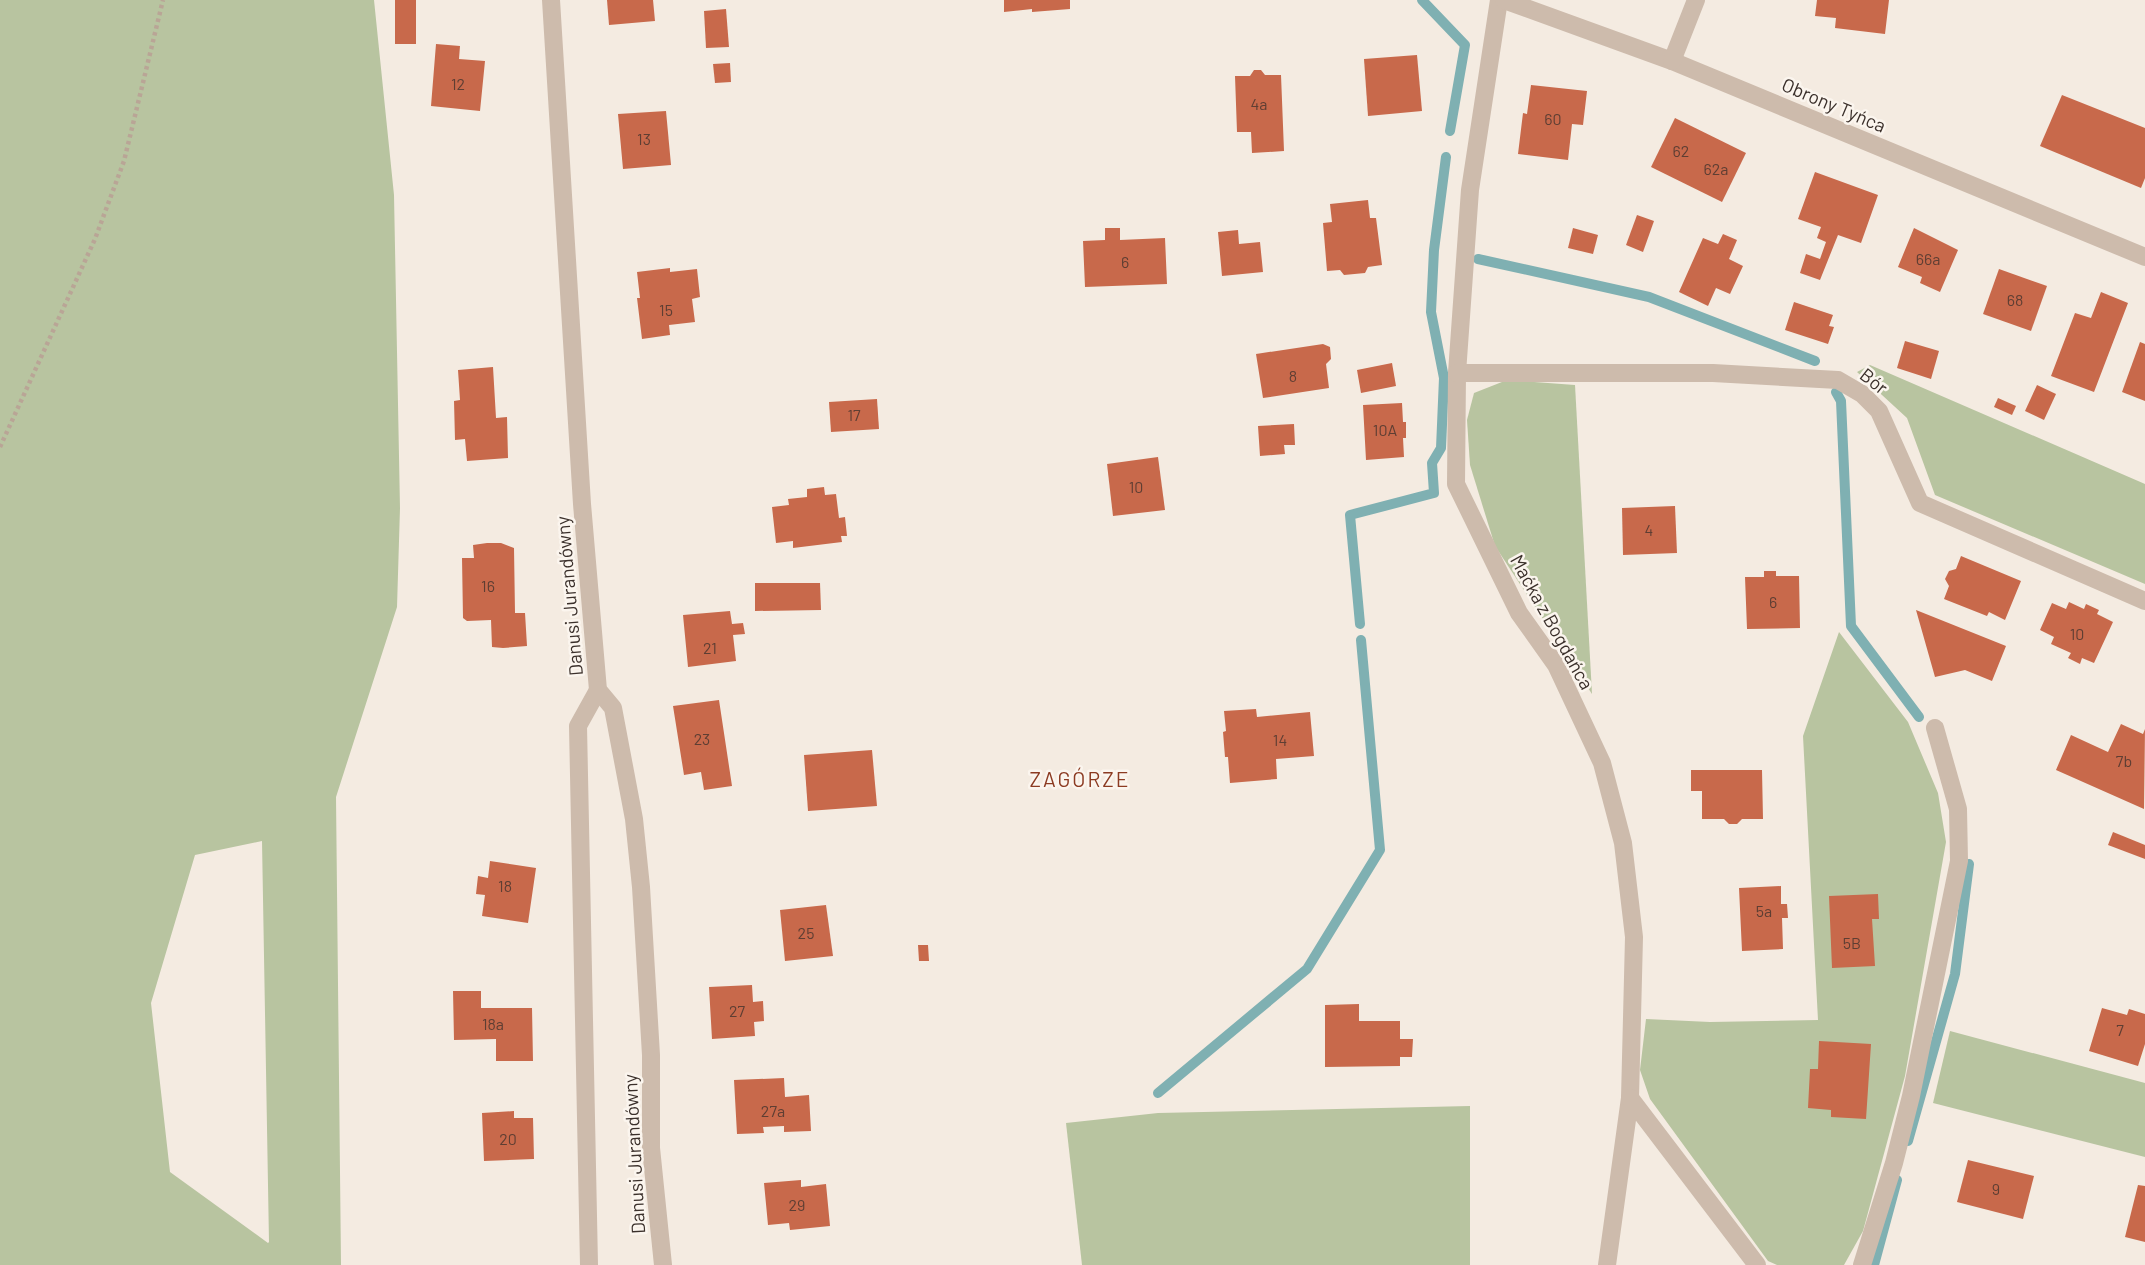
<svg xmlns="http://www.w3.org/2000/svg" width="2145" height="1265" font-family="Barlow,sans-serif">
  <style>
    .green { fill: #b8c4a0; fill-rule: evenodd }
    .lines { fill: none; stroke-linecap: round; stroke-linejoin: round }
    .stream { stroke: #7fb0b2; stroke-width: 10 }
    .building { fill: #c8694b }
    .path { stroke: #b9a596; stroke-width: 4.5; stroke-dasharray: 3.5 3.5; stroke-linecap: butt }
    .minor { stroke: #cdbbac; stroke-width: 18 }
    .labels { text-anchor: middle; stroke-width: 5; stroke-linejoin: round; paint-order: stroke }
    .number-label { font-size: 16px; fill: #5e3e33 }
    .street-label { font-size: 19px; fill: #3b302b; stroke: #fbf5ee }
    .neighbourhood-label { font-size: 21px; letter-spacing: 2px; fill: #8c3b22; stroke: #fbf5ee }
  </style>
  <rect width="100%" height="100%" fill="#f4ebe1"/>
  <!-- green -->
  <g class="green">
    <path d="M0 0H374L394 195 400 508 397 607 336 797 341 1265H0ZM262 841 269 1242 268 1243 170 1172 151 1003 195 855Z"/>
    <path d="M1870 365 2145 484V584L1935 495 1907 418 1857 372Z"/>
    <path d="M1507 380 1575 385 1592 694 1495 546 1470 465 1467 420 1474 393Z"/>
    <path d="M1839 632 1908 722 1938 793 1946 842 1905 1076 1863 1231 1844 1265H1777L1768 1261 1650 1099 1640 1070 1646 1019 1710 1022 1818 1020 1803 736Z"/>
    <path d="M1950 1031 2145 1083V1157L1933 1103Z"/>
    <path d="M1470 1106V1265H1082L1066 1123 1158 1113Z"/>
  </g>
  <g class="lines">
    <!-- stream -->
    <g class="stream">
      <path d="M1422 0 1465 45 1450 131"/>
      <path d="M1478 259 1649 297 1815 361"/>
      <path d="M1836 392 1841 401 1851 626 1919 717"/>
      <path d="M1360 624 1350 515 1434 493 1432 463 1441 448 1444 378 1431 312 1434 250 1446 157"/>
      <path d="M1158 1093 1307 969 1380 850 1361 640"/>
      <path d="M1908 1141 1955 974 1969 864"/>
      <path d="M1874 1265 1897 1180"/>
    </g>
  </g>
  <!-- building -->
  <g class="building">
    <rect x="395" y="0" width="21" height="44"/>
    <path d="M607 0H653L655 21 609 25Z"/>
    <path d="M1004 0H1070V9L1032 12V9L1004 12Z"/>
    <path d="M1817 0H1889L1885 34 1835 28 1836 18 1815 16Z"/>
    <path d="M726 9 729 47 706 48 704 11Z"/>
    <path d="M436 44 460 46 459 59 485 61 480 111 431 106Z"/>
    <path d="M1417 55 1422 111 1368 116 1364 59Z"/>
    <path d="M730 63 731 82 715 83 713 64Z"/>
    <path d="M1254 70H1261L1265 75H1281L1284 151 1252 153 1251 132H1237L1235 76H1250Z"/>
    <path d="M1531 85 1587 91 1583 125 1572 124 1568 160 1518 154 1523 113 1527 114Z"/>
    <path d="M2062 95 2145 128V178L2141 188 2040 146Z"/>
    <path d="M666 111 671 165 623 169 618 114Z"/>
    <path d="M1675 118 1746 153 1722 202 1651 167Z"/>
    <path d="M1815 172 1878 195 1861 243 1838 235 1820 280 1800 273 1806 254 1820 259 1826 242 1817 238 1821 227 1798 219Z"/>
    <path d="M1368 200 1370 218H1376L1382 265 1368 267 1365 273 1344 275 1340 270 1327 271 1323 223 1332 222 1330 204Z"/>
    <path d="M1637 215 1654 221 1643 252 1626 245Z"/>
    <path d="M1105 228H1120V240L1165 238 1167 284 1085 287 1083 241 1105 240Z"/>
    <path d="M1573 228 1598 235 1593 254 1568 248Z"/>
    <path d="M1914 228 1958 250 1940 292 1920 283 1922 277 1898 267Z"/>
    <path d="M1238 230 1239 244 1260 242 1263 272 1222 276 1218 232Z"/>
    <path d="M1723 234 1737 240 1729 259 1743 266 1730 294 1716 288 1708 306 1679 292 1703 238 1718 244Z"/>
    <path d="M670 268V272L697 269 700 297 692 299 695 322 669 325 670 335 642 339 637 298H640L637 272Z"/>
    <path d="M1999 269 2047 286 2031 331 1983 314Z"/>
    <path d="M2101 292 2128 303 2094 392 2051 376 2075 313 2091 318Z"/>
    <path d="M1794 302 1833 315 1829 326 1834 327 1828 344 1785 330Z"/>
    <path d="M1905 341 1939 351 1931 379 1897 368Z"/>
    <path d="M2140 342 2145 344V401L2122 392Z"/>
    <path d="M1323 344 1330 347 1331 359 1326 364 1329 388 1263 398 1256 354Z"/>
    <path d="M1392 363 1396 386 1361 393 1357 370Z"/>
    <path d="M493 367 496 418 507 417 508 458 467 461 465 439 455 440 454 401 460 400 458 370Z"/>
    <path d="M2037 385 2056 394 2044 420 2025 411Z"/>
    <path d="M1998 398 2016 406 2012 415 1994 407Z"/>
    <path d="M877 399 879 429 831 432 829 402Z"/>
    <path d="M1402 403 1403 422H1406V438H1403L1404 457 1366 460 1363 405Z"/>
    <path d="M1294 424 1295 445H1284L1285 454 1260 456 1258 426Z"/>
    <path d="M1158 457 1165 510 1113 516 1107 464Z"/>
    <path d="M824 487 825 495 836 494 839 518 845 517 847 536H841L842 542 793 548V541L776 543 772 507 789 505 788 499 807 497V489Z"/>
    <path d="M1675 506 1677 553 1623 555 1622 508Z"/>
    <path d="M487 543H501L514 548 515 613H525L527 646 503 648 492 647 491 620 467 621 463 618 462 558H474L473 545Z"/>
    <path d="M1961 556 2021 581 2005 620 1989 612 1987 616 1944 599 1949 586 1945 579 1949 571 1956 569Z"/>
    <path d="M1764 571H1776V576H1799L1800 628 1747 629 1745 577H1764Z"/>
    <path d="M755 583H820L821 610 755 611Z"/>
    <path d="M2069 602 2084 609 2086 604 2099 610 2097 614 2113 622 2094 663 2082 658 2080 664 2068 658 2071 653 2051 644 2054 637 2040 630 2052 603 2066 609Z"/>
    <path d="M1916 610 2006 646 1992 681 1965 670 1935 677Z"/>
    <path d="M730 611 732 624 743 623 745 634 733 635 736 661 688 667 683 615Z"/>
    <path d="M719 700 732 786 704 790 701 772 684 775 673 706Z"/>
    <path d="M1256 709 1257 717 1310 712 1314 756 1276 759 1277 779 1230 783 1228 757H1225L1223 732 1226 731 1224 711Z"/>
    <path d="M2121 724 2143 734 2145 729 2144 809 2056 770 2071 735 2108 752Z"/>
    <path d="M872 750 877 806 808 811 804 755Z"/>
    <path d="M1691 770H1762L1763 819H1742L1737 824H1729L1724 819H1702V791H1691Z"/>
    <path d="M2113 832 2145 845V859L2108 845Z"/>
    <path d="M490 861 536 868 528 923 482 916 485 895 476 894 478 876 488 878Z"/>
    <path d="M1781 886V904H1787L1788 918H1782L1783 949 1742 951 1739 888Z"/>
    <path d="M1878 894 1879 919H1872L1875 966 1832 968 1829 896Z"/>
    <path d="M826 905 833 956 785 961 780 910Z"/>
    <path d="M918 945H928L929 961H919Z"/>
    <path d="M752 985 753 1002 763 1001 764 1021 754 1022 755 1036 712 1039 709 987Z"/>
    <path d="M453 991H481V1008H532L533 1061H496V1039L454 1040Z"/>
    <path d="M1359 1004V1021H1400V1039H1413L1412 1057H1400V1066L1325 1067V1005Z"/>
    <path d="M2102 1008 2127 1015 2129 1009 2145 1014V1044L2138 1066 2089 1051Z"/>
    <path d="M1819 1041 1871 1044 1866 1119 1831 1117V1110L1808 1108 1810 1069H1818Z"/>
    <path d="M784 1078 785 1097 809 1095 811 1131 784 1132V1126L763 1127 764 1133 737 1134 734 1080Z"/>
    <path d="M514 1111V1118H533L534 1159 484 1161 482 1113Z"/>
    <path d="M1968 1160 2034 1176 2023 1219 1957 1202Z"/>
    <path d="M801 1180V1187L826 1184 830 1226 790 1230 789 1223 768 1225 764 1183Z"/>
    <path d="M2138 1185 2145 1186V1242L2125 1237Z"/>
  </g>
  <g class="lines">
    <!-- path -->
    <path class="path" d="M0 447 95 239 124 161 163 0"/>
    <!-- minor -->
    <g class="minor">
      <path d="M551 0 582 504 598 690 613 708 634 819 641 887 651 1055V1148L663 1265"/>
      <path d="M1499 0 1470 190 1457 373 1456 484 1519 613 1556 665 1602 763 1623 843 1634 937 1630 1098 1607 1265"/>
      <path d="M1504 0 1672 61 2145 257"/>
      <path d="M1672 61 1696 0"/>
      <path d="M1457 373H1713L1838 380 1862 394 1879 411 1920 503 2145 601"/>
      <path d="M1630 1098 1757 1265"/>
      <path d="M589 1265 578 726 598 690"/>
      <path d="M1862 1265 1894 1163 1911 1096 1959 861 1958 809 1935 728"/>
    </g>
  </g>
  <g class="labels">
    <!-- number labels -->
    <g class="number-label">
      <text x="458" y="90">12</text>
      <text x="1259" y="110">4a</text>
      <text x="1553" y="125">60</text>
      <text x="644" y="145">13</text>
      <text x="1681" y="157">62</text>
      <text x="1716" y="175">62a</text>
      <text x="1928" y="265">66a</text>
      <text x="1125" y="268">6</text>
      <text x="2015" y="306">68</text>
      <text x="666" y="316">15</text>
      <text x="1293" y="382">8</text>
      <text x="854" y="421">17</text>
      <text x="1385" y="436">10A</text>
      <text x="1136" y="493">10</text>
      <text x="1649" y="536">4</text>
      <text x="488" y="592">16</text>
      <text x="1773" y="608">6</text>
      <text x="2077" y="640">10</text>
      <text x="710" y="654">21</text>
      <text x="702" y="745">23</text>
      <text x="1280" y="746">14</text>
      <text x="2124" y="767">7b</text>
      <text x="505" y="892">18</text>
      <text x="1764" y="917">5a</text>
      <text x="806" y="939">25</text>
      <text x="1852" y="949">5B</text>
      <text x="737" y="1017">27</text>
      <text x="493" y="1030">18a</text>
      <text x="2120" y="1036">7</text>
      <text x="773" y="1117">27a</text>
      <text x="508" y="1145">20</text>
      <text x="1996" y="1195">9</text>
      <text x="797" y="1211">29</text>
    </g>
    <!-- street labels -->
    <g class="street-label">
      <text transform="translate(1834 105) rotate(23)" y="7">Obrony Tyńca</text>
      <text transform="translate(1874 381) rotate(38)" y="7">Bór</text>
      <text transform="translate(569 596) rotate(-95)" y="7">Danusi Jurandówny</text>
      <text transform="translate(1552 622) rotate(61)" y="7">Maćka z Bogdańca</text>
      <text transform="translate(634 1154) rotate(-93)" y="7">Danusi Jurandówny</text>
    </g>
    <!-- neighbourhood labels -->
    <g class="neighbourhood-label">
      <text x="1080" y="787">ZAGÓRZE</text>
    </g>
  </g>
</svg>
